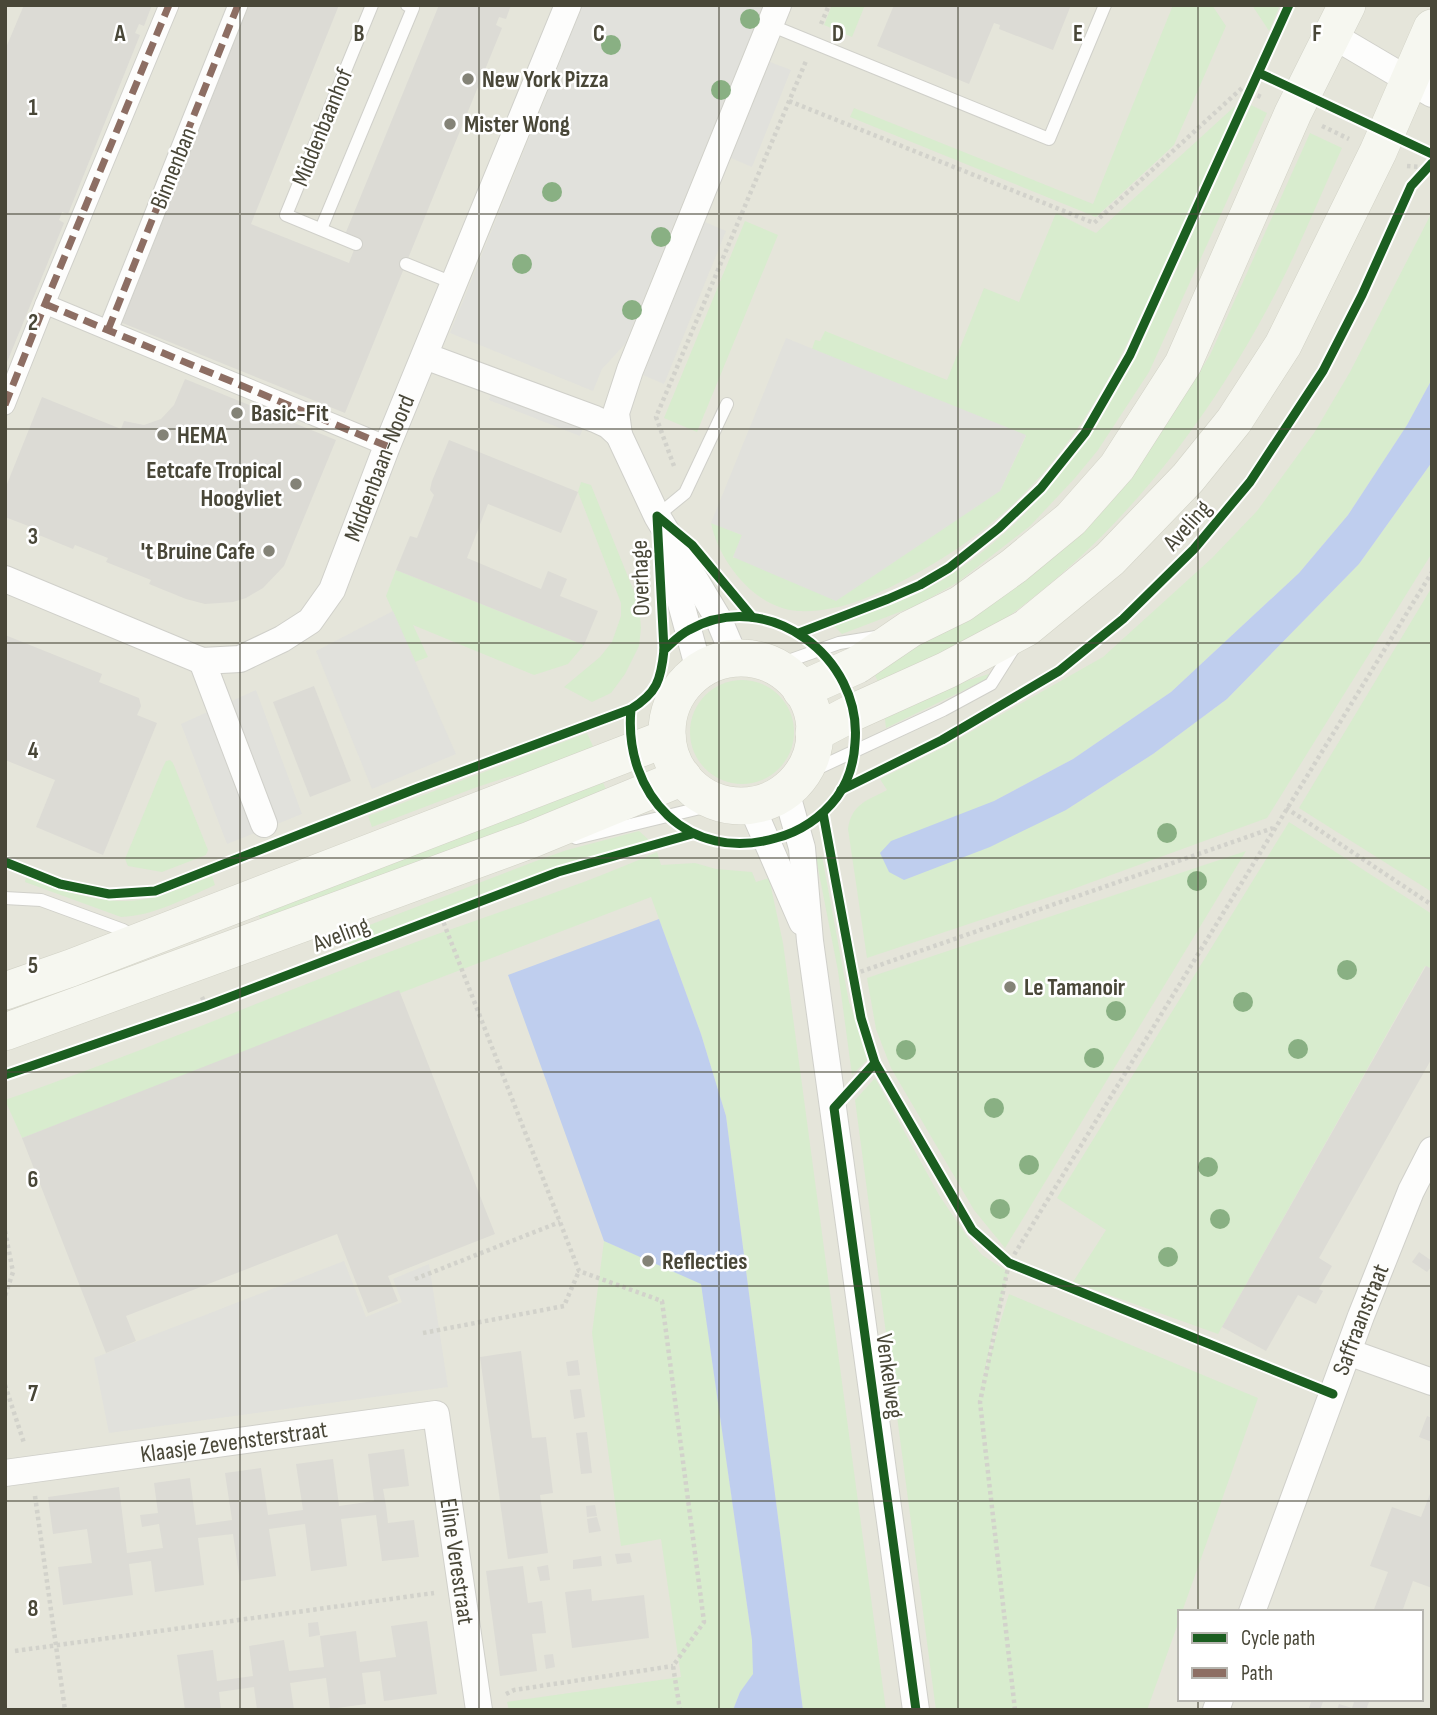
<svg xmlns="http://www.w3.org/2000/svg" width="1437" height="1715" font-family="'Sofia Sans Condensed',sans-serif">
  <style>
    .residential { fill: #e5e5da; fill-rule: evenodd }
    .green { fill: #d8ecce }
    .parking { fill: #e1e1dc }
    .water { fill: #bfceee }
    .building { fill: #dcdbd5 }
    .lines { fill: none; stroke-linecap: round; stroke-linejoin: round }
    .service-casing { stroke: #d0d0ca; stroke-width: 14 }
    .pedestrian-casing { stroke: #d0d0ca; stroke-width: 21 }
    .minor-casing { stroke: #d0d0ca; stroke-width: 28 }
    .secondary-casing { stroke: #d2d2c6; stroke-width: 38 }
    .path { stroke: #d2d2cb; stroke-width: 4.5; stroke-dasharray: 3.5 3.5; stroke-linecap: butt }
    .service { stroke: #fdfdfc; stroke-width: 12 }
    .pedestrian { stroke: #fdfdfc; stroke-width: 19 }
    .minor { stroke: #fdfdfc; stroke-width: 26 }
    .secondary { stroke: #f6f7f0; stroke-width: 37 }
    .quiet { stroke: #8d6e63; stroke-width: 7; stroke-dasharray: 14 7; stroke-linecap: butt }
    .cycleway-casing { stroke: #fff; stroke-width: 13 }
    .cycleway { stroke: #1b5e20; stroke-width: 9 }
    .tree { fill: #89b083 }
    .grid { fill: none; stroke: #494738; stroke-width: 2; stroke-opacity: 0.55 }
    .poi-dot { fill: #848377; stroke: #fff; stroke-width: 2.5 }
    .labels { text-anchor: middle; stroke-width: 5; stroke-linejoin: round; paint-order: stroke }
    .poi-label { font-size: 24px; font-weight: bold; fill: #494738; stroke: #fff; text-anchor: start }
    .street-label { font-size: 24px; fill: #494738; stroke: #fff }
    .grid-label { font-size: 23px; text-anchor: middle; font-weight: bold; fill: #494738; stroke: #fff; stroke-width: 5; stroke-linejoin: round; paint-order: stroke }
  </style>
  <rect width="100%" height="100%" fill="#f2f2ed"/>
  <!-- residential -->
  <path class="residential" d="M5 5H1432V1710H5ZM1180 1612H1421V1699H1180Z"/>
  <!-- green -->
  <g class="green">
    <path d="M832 5H865L852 37 824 25Z"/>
    <path d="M1173 5H1212L1226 26 1174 145 1096 217 850 117 854 108 1093 204Z"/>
    <path d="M1252 5H1280L1269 31Z"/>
    <path d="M1251 105 1267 113 1149 372 1098 450 1075 478 1030 526 958 582 918 605 842 634 834 626C869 612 908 601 941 581 1065 503 1123 388 1181 259 1204 208 1227 156 1251 105Z"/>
    <path d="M1235 106C1233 118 1225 132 1219 145 1207 172 1194 199 1182 227 1112 379 1065 495 908 578 874 596 838 613 798 611 756 609 719 562 711 523L742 535 733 558 1000 491 1026 436 812 349 815 340 820 341 825 331 947 380 984 288 1019 302 1056 213 1096 233Z"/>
    <path d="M1310 133 1342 148C1319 198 1299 249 1273 298 1208 422 1120 536 1006 618 993 627 978 634 965 641 937 657 909 673 881 688L871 667 1140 459 1170 419 1210 355Z"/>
    <path d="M1432 212V379L1407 425 1348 515 1299 573 1171 692 1073 759 994 801 1066 810 1153 754 1227 699 1359 564 1432 462V553L1267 818 1073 889 867 958 848 829C852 803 867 801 887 790L880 779 944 747 1103 657 1212 558 1257 511 1314 433 1350 372Z"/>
    <path d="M745 221 778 235 697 432 664 418Z"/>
    <path d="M581 482 591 485 639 604 641 628 639 646 625 674 611 693 592 702 564 687 600 657 612 642 621 616V603L578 492Z"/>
    <path d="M396 570 584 645 568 664 534 675 413 625 428 657 415 662 386 596Z"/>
    <path d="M1432 587V892L1299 808Z"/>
    <path d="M989 674 987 679 886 728 884 711 926 693Z"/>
    <circle cx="742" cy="732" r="52"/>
    <path d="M587 733 596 753 561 767 508 777 477 787 372 827 368 816Z"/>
    <path d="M170 760 173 763 208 850 206 855 162 872 128 866 125 859 163 767 166 761Z"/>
    <path d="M600 775 609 797 264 930 256 907Z"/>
    <path d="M1289 822 1432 914V969L1425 966 1218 1334 1073 1282 1106 1230 1057 1198Z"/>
    <path d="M639 831 650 841 570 862 349 945 346 934 536 861 567 850Z"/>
    <path d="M1246 851 1005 1248 974 1210 891 1068 876 1029 867 978Z"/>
    <path d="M657 852 661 865 695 863 716 869 752 872 756 882 769 878 783 943 886 1710H803L726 1116 701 1034 651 897 22 1138 5 1100C141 1053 273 995 408 945 491 914 576 888 657 852Z"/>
    <path d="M822 856 849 1002 869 1058 852 1075 838 971 816 858Z"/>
    <path d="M212 876 215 885C186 898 154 916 121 917L25 882 26 877C65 892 113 909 155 897 174 891 193 883 212 876Z"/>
    <path d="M875 1078 939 1195 968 1238 982 1255 1008 1272 982 1381 1009 1294 1258 1398 1182 1612H1180V1618L1147 1710H936L855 1100Z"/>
    <path d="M604 1241 701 1283 752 1640 754 1674 740 1692 733 1710H509L507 1702 681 1677 661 1539 621 1546 592 1333Z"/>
  </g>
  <!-- parking -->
  <g class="parking">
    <path d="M583 5H763L625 344 602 369 593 391 450 333Z"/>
    <path d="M770 62 791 70 752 167 731 158Z"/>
    <path d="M705 222 726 231 664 384 643 375Z"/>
    <path d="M786 338 1026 435 1000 491 836 601 733 557 742 535 711 523Z"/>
    <path d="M492 392 583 428 580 436 489 400Z"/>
    <path d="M393 611 456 754 372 789 316 651Z"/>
    <path d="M256 690 302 814 227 844 181 724Z"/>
    <path d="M344 1261 366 1317 402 1302 393 1279 429 1264 448 1387 109 1433 94 1358Z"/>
  </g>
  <!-- water -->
  <g class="water">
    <path d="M1432 379V462L1359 564 1227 699 1153 754 1066 810 990 847 904 880 889 872 880 853 891 841 994 801 1073 759 1171 692 1299 573 1348 515 1407 425Z"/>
    <path d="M659 919 701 1034 726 1116 803 1710H733L740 1692 753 1674 752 1640 701 1284 604 1241 508 975Z"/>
  </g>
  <!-- building -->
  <g class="building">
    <path d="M24 5H152L144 26 139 24 135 33 140 35 68 214 62 212 59 220 64 223 5 367V50Z"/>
    <path d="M249 5H339L251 224 349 263 357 242 344 237 439 5H511L506 19 499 17 496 25 502 28 345 413 120 322Z"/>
    <path d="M894 5H1071L1053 50 999 29 1000 25 994 23 969 84 877 46Z"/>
    <path d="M185 379 336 440 284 566 263 588 246 598 233 602 205 604 186 599 149 584 151 580 106 562 108 558 75 545 73 549 29 531 31 527 5 517V489L42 397 121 429 124 421 144 425 161 419 174 405Z"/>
    <path d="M449 440 578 492 561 533 488 504 467 558 541 589 548 571 567 579 560 596 598 611 584 645 396 570 410 536 417 538 434 495 430 490 432 481Z"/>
    <path d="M5 635 102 674 99 682 139 698 141 706 137 715 157 723 103 855 36 827 55 780 5 760Z"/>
    <path d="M314 686 351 781 310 797 273 702Z"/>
    <path d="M1426 966 1432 969V1058L1319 1258 1332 1266 1319 1289 1323 1291 1316 1304 1298 1295 1266 1351 1222 1327Z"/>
    <path d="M399 990 495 1234 388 1276 398 1301 368 1313 337 1234 126 1316 136 1341 106 1353 22 1138Z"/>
    <path d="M1419 1252 1432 1261V1266L1427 1272 1412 1262Z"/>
    <path d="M521 1351 532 1438 546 1437 553 1493 540 1495 548 1553 508 1559 480 1357Z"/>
    <path d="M578 1360 580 1375 568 1376 566 1362Z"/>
    <path d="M581 1389 585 1417 574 1419 570 1390Z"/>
    <path d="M1427 1416 1432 1418V1442L1419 1437Z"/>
    <path d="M587 1432 592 1473 581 1474 576 1433Z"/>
    <path d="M404 1449 409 1486 383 1489 386 1506 388 1523 414 1520 419 1557 382 1561 376 1515 359 1517 341 1519 347 1566 311 1571 305 1524 269 1529 276 1576 240 1581 233 1534 198 1538 204 1585 155 1592 151 1561 129 1564 133 1595 63 1605 58 1567 92 1563 87 1529 53 1534 48 1497 119 1487 127 1553 163 1548 159 1524 142 1527 140 1515 158 1513 154 1483 190 1478 196 1525 232 1520 225 1473 261 1468 268 1515 303 1510 296 1464 333 1459 339 1506 374 1501 368 1454Z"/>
    <path d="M1432 1489V1588L1413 1581 1402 1612H1373L1388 1572 1370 1566 1392 1507 1421 1517Z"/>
    <path d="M595 1505 597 1516 587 1517 586 1506Z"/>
    <path d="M597 1517 601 1531 589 1533 587 1519Z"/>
    <path d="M630 1553 632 1562 617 1564 615 1554Z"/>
    <path d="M601 1556 602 1566 573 1569V1560Z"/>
    <path d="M548 1565 550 1580 540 1581 537 1567Z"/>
    <path d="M523 1566 528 1603 542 1601 546 1633 532 1634 537 1671 500 1676 486 1571Z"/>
    <path d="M591 1589 592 1601 644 1595 649 1638 572 1648 565 1592Z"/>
    <path d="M427 1621 437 1694 384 1701 380 1671 362 1673 366 1704 330 1709 326 1678 290 1683 294 1710H257L254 1687 219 1692 221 1710H185L177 1655 213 1650 217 1681 253 1676 249 1646 284 1640 289 1671 324 1667 320 1636 356 1631 360 1662 396 1657 391 1626Z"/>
    <path d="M318 1622 320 1635 309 1637 308 1623Z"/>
    <path d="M553 1654 555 1667 546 1669 544 1655Z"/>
    <path d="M1312 1699H1324L1320 1710 1309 1708Z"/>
    <path d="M1355 1699H1370L1366 1710H1337L1339 1704 1352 1708Z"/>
  </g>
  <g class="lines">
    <!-- service casing -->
    <g class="service-casing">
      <g id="service">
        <path d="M770 25 1049 139 1105 5"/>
        <path d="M321 229 413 8 407 5"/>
        <path d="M356 244 286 215 372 5"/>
        <path d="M406 264 453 283"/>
        <path d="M657 516 685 493 727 404"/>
        <path d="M774 666 839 643 876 637"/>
        <path d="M799 777 943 710 991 684 1015 646"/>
        <path d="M576 838 721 803"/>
        <path d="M5 898 41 900 123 930 135 937"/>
      </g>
    </g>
    <!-- pedestrian casing -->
    <g class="pedestrian-casing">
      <g id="pedestrian">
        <path d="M45 304 387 446"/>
        <path d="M108 330 238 5"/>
        <path d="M5 405 45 304 169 5"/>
      </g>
    </g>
    <!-- minor casing -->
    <g class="minor-casing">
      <g id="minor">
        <path d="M1332 35 1432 94"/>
        <path d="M425 356 595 419 608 425 619 435 657 516 719 620 735 658"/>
        <path d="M619 435 616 413 630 370 778 5"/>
        <path d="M666 548 699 670"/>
        <path id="s1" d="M5 579 202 661 240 659 282 639 310 621 332 590 387 446 568 5"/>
        <path d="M202 661 264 824"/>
        <path d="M786 791 802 848 810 941 916 1710"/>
        <path d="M751 805 802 922"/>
        <path d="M1348 1352 1432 1382"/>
        <path id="s2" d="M5 1473 436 1414 479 1710"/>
        <path id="s3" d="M1252 1612 1361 1316 1411 1191 1432 1150"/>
        <path d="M1216 1710 1220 1699"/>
      </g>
    </g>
    <!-- secondary casing -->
    <g class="secondary-casing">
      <g id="secondary">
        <circle cx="741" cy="732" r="74"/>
        <path d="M801 690 857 665 910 629 961 604 1014 566 1071 519 1117 467 1183 364 1293 113 1347 5"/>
        <path d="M814 733 854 712 947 670 1026 628 1110 559 1188 478 1234 421 1283 345 1378 152 1432 28"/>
        <path d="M5 991 71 968 667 738"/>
        <path d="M5 1032 530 840 683 777"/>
      </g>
    </g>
    <!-- path -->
    <g class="path">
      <path d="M821 24 829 5"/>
      <path d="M789 101 1094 223 1242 88 1263 98"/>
      <path d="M1322 126 1349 139"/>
      <path d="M1407 166 1432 168"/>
      <path d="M674 466 656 417 806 61"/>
      <path d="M1286 808 1432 905"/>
      <path d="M441 916 579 1271 662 1301 704 1622 673 1666 680 1710"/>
      <path d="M854 974 1273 828"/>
      <path d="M202 997 206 1006"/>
      <path d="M5 1231 13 1272 5 1296"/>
      <path d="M415 1279 560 1222"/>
      <path d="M423 1333 564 1306 579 1271"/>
      <path d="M5 1385 24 1443"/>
      <path d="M35 1496 65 1710"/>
      <path d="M15 1651 434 1593"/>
      <path d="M506 1694 514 1690 673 1666"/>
      <path d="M1015 1710 980 1402 1009 1263 1432 572"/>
    </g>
    <!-- service -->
    <use href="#service" class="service"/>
    <!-- pedestrian -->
    <use href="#pedestrian" class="pedestrian"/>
    <!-- minor -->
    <use href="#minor" class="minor"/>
    <!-- secondary -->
    <use href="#secondary" class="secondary"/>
    <!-- quiet -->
    <g class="quiet">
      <path d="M45 304 387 446"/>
      <path d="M108 330 238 5"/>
      <path d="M5 405 45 304 169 5"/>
    </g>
    <!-- cycleway casing -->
    <g class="cycleway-casing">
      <g id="cycleway">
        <path d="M1259 73 1432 154"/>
        <path d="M799 633 888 599 920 585 949 568 999 528 1041 488 1085 433 1130 355 1289 5"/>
        <path d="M664 650 657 516 692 545 752 617"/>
        <path d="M841 790 942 740 1059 671 1123 619 1194 549 1250 482 1323 371 1362 295 1411 186 1432 163"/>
        <path d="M823 813 861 1018 875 1063 972 1230 1009 1263 1333 1394"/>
        <path d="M5 862 60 884 109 894 155 891 418 788 631 709C657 693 661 680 664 650 672 643 679 635 689 630 767 586 863 657 855 743 854 762 848 782 837 797 822 817 800 832 776 838 689 864 623 795 631 709"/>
        <path d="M875 1063 834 1108 916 1710"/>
        <path d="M5 1075 206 1006 558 872 692 834"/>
      </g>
    </g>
    <!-- cycleway -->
    <use href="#cycleway" class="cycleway"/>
  </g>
  <!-- trees -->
  <g class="tree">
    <circle cx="750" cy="19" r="10"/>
    <circle cx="611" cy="45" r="10"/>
    <circle cx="721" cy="90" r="10"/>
    <circle cx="552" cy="192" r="10"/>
    <circle cx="661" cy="237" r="10"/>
    <circle cx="522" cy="264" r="10"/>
    <circle cx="632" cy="310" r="10"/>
    <circle cx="1167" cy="833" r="10"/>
    <circle cx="1197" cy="881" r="10"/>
    <circle cx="1347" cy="970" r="10"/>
    <circle cx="1243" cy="1002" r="10"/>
    <circle cx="1116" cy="1011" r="10"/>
    <circle cx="1298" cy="1049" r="10"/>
    <circle cx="906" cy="1050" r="10"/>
    <circle cx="1094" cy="1058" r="10"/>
    <circle cx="994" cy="1108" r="10"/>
    <circle cx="1029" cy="1165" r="10"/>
    <circle cx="1208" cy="1167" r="10"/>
    <circle cx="1000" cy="1209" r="10"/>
    <circle cx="1220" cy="1219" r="10"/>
    <circle cx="1168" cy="1257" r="10"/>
  </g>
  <!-- grid -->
  <path class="grid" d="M240 5V1710M479 5V1710M719 5V1710M958 5V1710M1198 5V1612M5 214H1432M5 429H1432M5 643H1432M5 858H1432M5 1072H1432M5 1286H1432M5 1501H1432M1198 1699V1710"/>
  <!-- markers -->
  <g class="poi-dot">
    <circle cx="468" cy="79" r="7"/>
    <circle cx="450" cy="124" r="7"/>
    <circle cx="237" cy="413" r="7"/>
    <circle cx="163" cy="435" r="7"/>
    <circle cx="296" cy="484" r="7"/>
    <circle cx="269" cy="551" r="7"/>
    <circle cx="1010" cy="987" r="7"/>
    <circle cx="648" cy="1261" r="7"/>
  </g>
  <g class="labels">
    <!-- poi labels -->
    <g class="poi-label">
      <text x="482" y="87">New York Pizza</text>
      <text x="464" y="132">Mister Wong</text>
      <text x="251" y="421">Basic-Fit</text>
      <text x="177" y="443">HEMA</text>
      <text x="282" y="478" text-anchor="end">Eetcafe Tropical<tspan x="282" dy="28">Hoogvliet</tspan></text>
      <text x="255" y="559" text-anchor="end">'t Bruine Cafe</text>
      <text x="1024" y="995">Le Tamanoir</text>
      <text x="662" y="1269">Reflecties</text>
    </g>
    <!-- street labels -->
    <g class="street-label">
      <text transform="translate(322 127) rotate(-68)" y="8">Middenbaanhof</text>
      <text transform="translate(173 168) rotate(-68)" y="8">Binnenban</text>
      <text dy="8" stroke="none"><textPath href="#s1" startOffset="500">Middenbaan-Noord</textPath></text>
      <text transform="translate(1187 525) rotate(-48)" y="8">Aveling</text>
      <text transform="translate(640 578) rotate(-92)" y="8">Overhage</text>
      <text transform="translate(341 934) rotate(-21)" y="8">Aveling</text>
      <text dy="8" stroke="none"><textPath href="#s3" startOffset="312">Saffraanstraat</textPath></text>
      <text transform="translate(890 1376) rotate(82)" y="8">Venkelweg</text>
      <text dy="8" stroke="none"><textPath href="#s2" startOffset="231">Klaasje Zevensterstraat</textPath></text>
      <text dy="8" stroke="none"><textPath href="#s2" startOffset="584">Eline Verestraat</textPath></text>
    </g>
  </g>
  <g class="grid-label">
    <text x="120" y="41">A</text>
    <text x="359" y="41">B</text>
    <text x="599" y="41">C</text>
    <text x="838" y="41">D</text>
    <text x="1078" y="41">E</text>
    <text x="1317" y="41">F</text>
    <text x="33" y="115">1</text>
    <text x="33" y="330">2</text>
    <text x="33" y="544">3</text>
    <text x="33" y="758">4</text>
    <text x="33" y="973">5</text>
    <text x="33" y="1187">6</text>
    <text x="33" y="1401">7</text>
    <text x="33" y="1616">8</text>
  </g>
  <!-- border -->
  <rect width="1437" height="1715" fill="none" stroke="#494738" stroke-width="14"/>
  <!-- legend -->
  <rect x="1178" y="1610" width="245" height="91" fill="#ffffff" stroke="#b6b5af" stroke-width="2"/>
  <rect x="1192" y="1633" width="35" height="10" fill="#1b5e20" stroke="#b6b5af" stroke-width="2"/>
  <text x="1241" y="1645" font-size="21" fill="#494738">Cycle path</text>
  <rect x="1192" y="1668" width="35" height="10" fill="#8d6e63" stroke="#b6b5af" stroke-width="2"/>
  <text x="1241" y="1680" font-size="21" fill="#494738">Path</text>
</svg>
